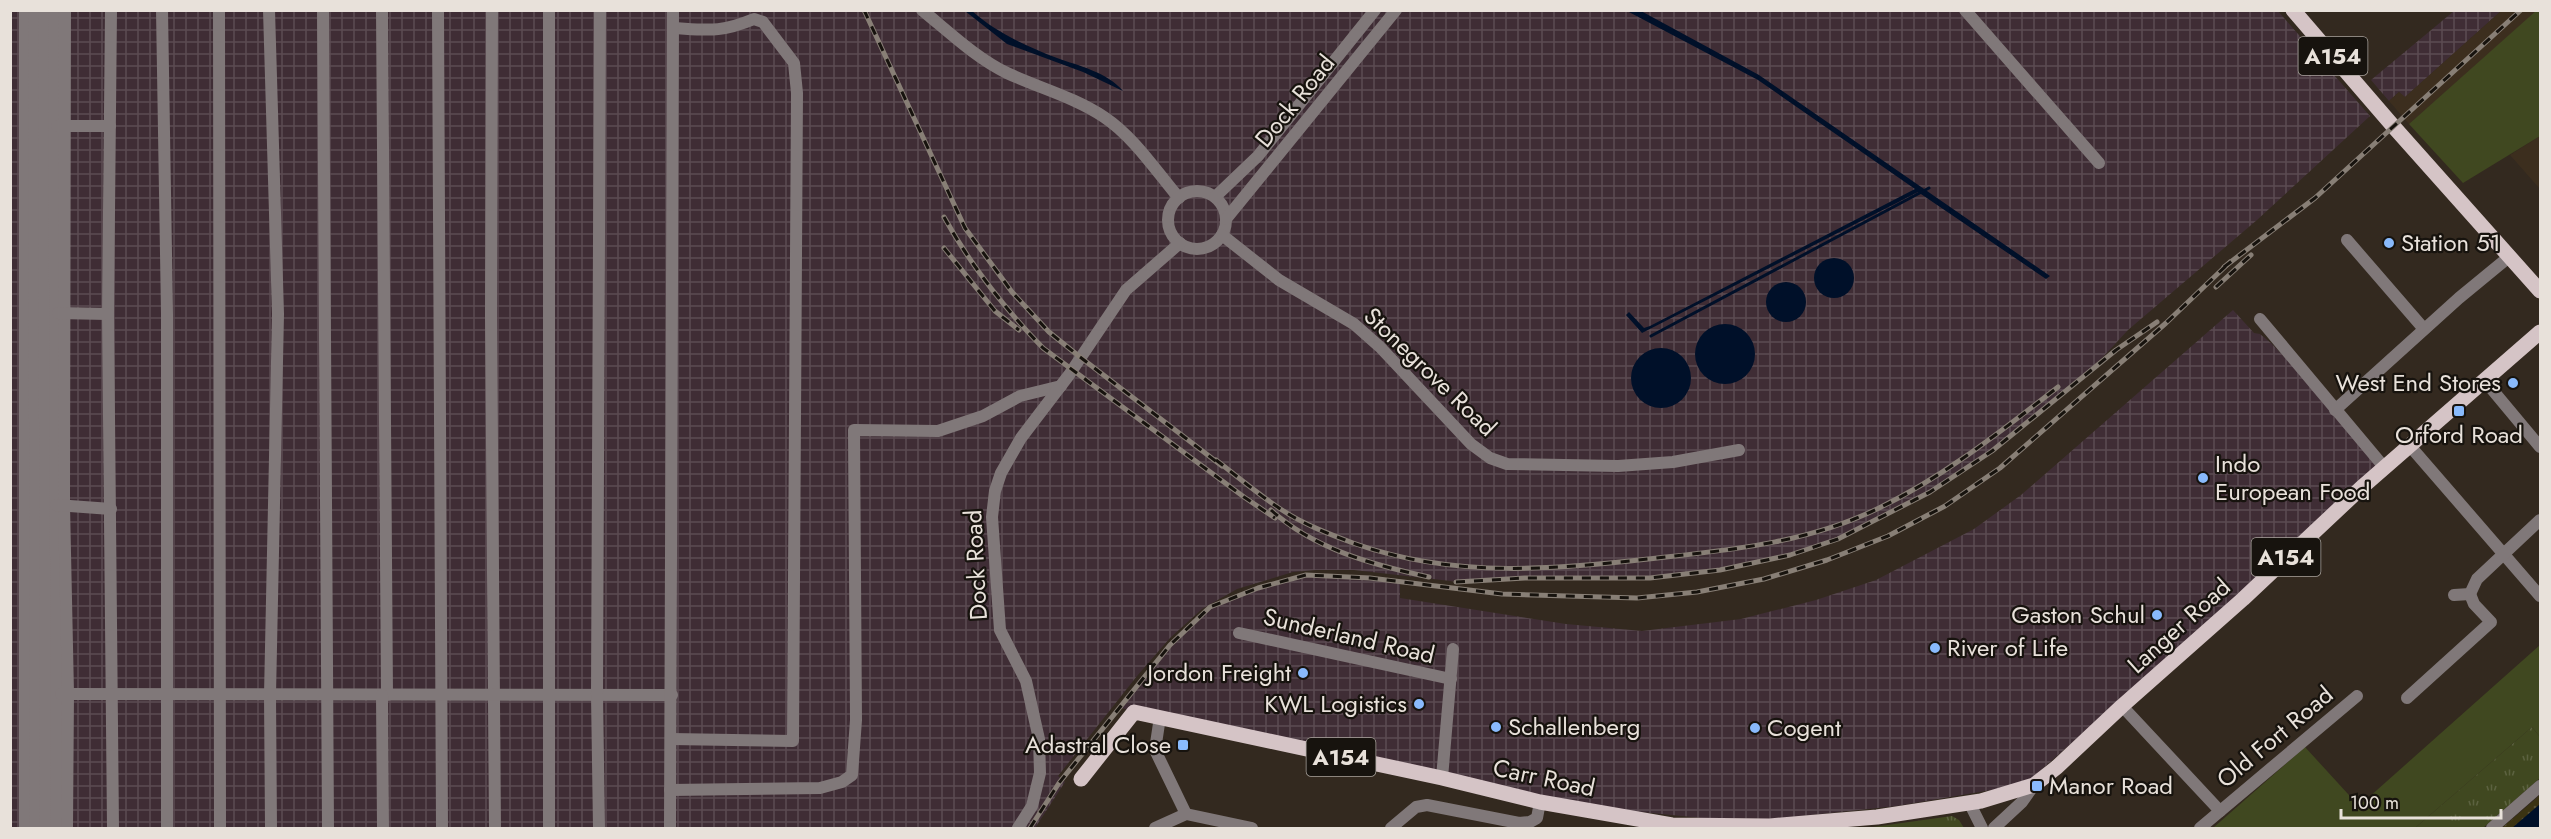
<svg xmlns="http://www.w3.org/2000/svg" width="2551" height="839" font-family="Jost,sans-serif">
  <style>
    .industrial { fill: url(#industrial-grid) }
    .built { fill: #3c2e1e }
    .grass { fill: url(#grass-tufts) }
    .sand { fill: url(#sand-dots) }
    .green { fill: #404820 }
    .water { fill: #001029 }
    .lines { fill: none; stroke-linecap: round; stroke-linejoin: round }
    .stream { stroke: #001029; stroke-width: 3 }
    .minor { stroke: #807879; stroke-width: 12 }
    .major { stroke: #d5c4c6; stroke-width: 15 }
    .rail-casing { stroke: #887f76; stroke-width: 5 }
    .rail { stroke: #17130e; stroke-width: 3; stroke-dasharray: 9; stroke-linecap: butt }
    .poi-dot { fill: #89bafc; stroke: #17130e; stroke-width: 2 }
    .labels { text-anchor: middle; stroke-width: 4.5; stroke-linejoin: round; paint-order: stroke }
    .shield { fill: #17130e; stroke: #a9a39d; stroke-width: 1.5 }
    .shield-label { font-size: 22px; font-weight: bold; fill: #e8e1da }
    .street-label { font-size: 24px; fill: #e8e1da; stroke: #17130e }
    .poi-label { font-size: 24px; fill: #e8e1da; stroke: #17130e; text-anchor: start }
  </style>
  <defs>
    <pattern id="industrial-grid" width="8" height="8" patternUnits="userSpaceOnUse" patternTransform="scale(1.5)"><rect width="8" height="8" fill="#3f2d35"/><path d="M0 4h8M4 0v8" fill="none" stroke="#5b4b52"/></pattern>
    <pattern id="grass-tufts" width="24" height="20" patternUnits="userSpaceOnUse" patternTransform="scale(1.5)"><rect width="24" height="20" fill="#404820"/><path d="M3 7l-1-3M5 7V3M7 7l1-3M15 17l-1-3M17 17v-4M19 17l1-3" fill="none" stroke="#5c6240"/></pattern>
    <pattern id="sand-dots" width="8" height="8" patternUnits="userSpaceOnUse" patternTransform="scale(1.5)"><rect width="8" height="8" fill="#3b3312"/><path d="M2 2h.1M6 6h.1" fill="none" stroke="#575034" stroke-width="1.8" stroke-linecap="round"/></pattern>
  </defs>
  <rect width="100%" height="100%" fill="#33291f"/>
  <!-- industrial -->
  <g class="industrial">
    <path d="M2277 10 2370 116 2257 220 2128 330 2103 357 2066 391 1992 451 1930 492 1838 539 1790 555 1720 570 1650 578H1525L1468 583 1354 570H1316L1293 572 1237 589 1202 609 1170 638 1137 676 1058 776 1065 782 1035 828H11L10 11Z"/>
    <path d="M2454 11H2501L2404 98 2399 92 2389 101 2371 80Z"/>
    <path d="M2233 310 2254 333 2260 334 2271 343 2335 410 2384 467 2032 778 2003 788 1897 806 1773 819 1702 818 1540 802 1121 708 1170 645 1210 607 1258 588 1306 575 1321 574 1400 581V598L1566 624 1642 631 1741 619 1816 600 1876 580 1974 529 2021 495Z"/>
  </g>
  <!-- built -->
  <g class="built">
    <path d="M2501 11H2537L2409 124 2389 101 2399 92 2405 97Z"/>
    <path d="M2540 136V189L2510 155Z"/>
  </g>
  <!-- grass -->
  <g class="grass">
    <path d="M2532 727 2540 737V778L2483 828H2415Z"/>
    <path d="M1952 816 1959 820 1964 828H1866Z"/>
  </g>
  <!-- sand -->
  <path class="sand" d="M2540 794V828H2502L2538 797Z"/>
  <!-- green -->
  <g class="green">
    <path d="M2537 10 2540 11V136L2463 183 2409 124Z"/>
    <path d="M2540 645V737L2532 727 2415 828H2213L2305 747 2359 806Z"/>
  </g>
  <!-- water -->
  <g class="water">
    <path d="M965 11H972C997 33 1026 46 1057 58 1079 66 1107 72 1123 91L1083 72 1007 44Z"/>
    <path d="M1627 11H1641L1759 75 2050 276 2046 279 1918 192 1642 333 1626 315 1629 312 1644 328 1650 326 1915 189 1758 80Z"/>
    <circle cx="1834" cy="278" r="20"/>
    <circle cx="1786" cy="302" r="20"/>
    <circle cx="1725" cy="354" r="30"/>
    <circle cx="1661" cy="378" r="30"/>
    <path d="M2540 804V828H2512Z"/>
  </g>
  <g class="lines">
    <!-- stream -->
    <path class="stream" d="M1651 336 1929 188"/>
    <!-- minor -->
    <g class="minor">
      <path d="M25 10V828"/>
      <path d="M34 10 36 828"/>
      <path d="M44 10 46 828"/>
      <path d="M54 10 57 828"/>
      <path d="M65 10 64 505 68 693 67 828"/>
      <path d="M111 10 108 314 113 828"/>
      <path d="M162 10 167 314V828"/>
      <path d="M219 10 220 828"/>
      <path d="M269 10 278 314 270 695 271 828"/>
      <path d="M323 10 328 828"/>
      <path d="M382 10 387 695"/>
      <path d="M438 10 442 828"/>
      <path d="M492 10 491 315 495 828"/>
      <path d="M922 10C949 32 976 58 1007 73 1039 88 1074 97 1104 117 1134 137 1156 171 1179 198"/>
      <path d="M1965 10 2099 163"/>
      <path d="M57 126H110"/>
      <circle cx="1197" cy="220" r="29"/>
      <path d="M1215 197 1258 156 1375 10"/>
      <path d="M1226 219 1396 10"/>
      <path d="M1222 235 1279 280 1354 324 1380 347 1471 444 1490 458 1507 464 1618 466 1673 462 1739 450"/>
      <path d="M2347 240 2424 329"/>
      <path d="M58 313 108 314"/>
      <path d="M2260 319 2384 467"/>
      <path d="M2485 381 2540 447"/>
      <path d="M2335 410 2459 298 2510 256"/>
      <path d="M2410 446 2540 596"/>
      <path d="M56 505 111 509"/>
      <path d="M2454 595 2470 594 2477 579 2540 520"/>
      <path d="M1239 633 1451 679"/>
      <path d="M61 694 672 695"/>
      <path d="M382 695 383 828"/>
      <path d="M2407 698 2491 622 2474 604 2470 594"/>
      <path d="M2122 706 2220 811"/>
      <path d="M1160 717 1155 750 1186 814"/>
      <path d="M671 739 793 741 797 93 794 63 763 22 754 19C720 33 708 30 673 28"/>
      <path d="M1442 778 1453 649"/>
      <path d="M670 790 820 788 842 782 852 775 856 720 854 430 938 431 983 416 1020 396 1061 386"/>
      <path d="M1970 804 1982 828"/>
      <path d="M549 828V10"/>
      <path d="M599 828 597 695 600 10"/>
      <path d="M670 828 673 10"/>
      <path d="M1018 828 1032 806 1040 773 1039 739 1026 681 1000 630 992 517 995 491 1001 473 1021 438 1069 375 1126 290 1180 243"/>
      <path d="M1155 828 1186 814 1252 828"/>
      <path d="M1391 828 1416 807 1427 805 1519 823 1530 822 1537 818 1540 802"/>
      <path d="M1994 828 2022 802 2034 785"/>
      <path d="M2200 828 2357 696"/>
      <path d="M2492 828 2540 786"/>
    </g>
    <!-- major -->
    <g class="major">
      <path d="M2293 10 2393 126 2540 291"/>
      <path d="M1081 779 1134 712 1442 778 1540 802 1672 825 1770 826 1817 822 1877 817 1981 801 2034 785 2057 767 2122 706 2243 599 2361 488 2540 332"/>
    </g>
    <!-- rail casing -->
    <g class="rail-casing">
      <g id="rail">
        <path d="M864 10 965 228 1012 292 1049 332 1080 357 1222 466"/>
        <path d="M944 217C970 264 1005 309 1043 348L1244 497 1275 518"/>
        <path d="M944 248 995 311 1019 330"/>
        <path d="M2224 267 2315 198 2521 10"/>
        <path d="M2216 287 2251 255"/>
        <path d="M1216 460C1238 477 1259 495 1282 510 1303 524 1329 534 1353 543 1457 580 1558 569 1666 557 1740 549 1812 541 1879 508 1945 476 2001 431 2058 387"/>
        <path d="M1271 510C1314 549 1373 565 1429 577"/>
        <path d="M1456 582 1525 578H1650L1720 570 1790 555 1838 539 1930 492 1992 451 2116 350 2157 322"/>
        <path d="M1030 828 1059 783 1170 645 1210 607 1258 588 1306 575 1370 578 1502 594 1637 598 1697 592 1764 579 1827 560 1888 536 1945 506 2000 468 2166 323 2230 262"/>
      </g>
    </g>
    <!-- rail -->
    <use href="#rail" class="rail"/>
  </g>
  <!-- markers -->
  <g class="poi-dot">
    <circle cx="2389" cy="243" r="6"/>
    <circle cx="2513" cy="383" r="6"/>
    <rect x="2453" y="405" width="12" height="12" rx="3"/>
    <circle cx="2203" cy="478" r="6"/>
    <circle cx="2157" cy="615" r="6"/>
    <circle cx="1935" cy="648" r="6"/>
    <circle cx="1303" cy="673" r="6"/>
    <circle cx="1419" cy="704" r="6"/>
    <circle cx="1496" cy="727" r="6"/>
    <circle cx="1755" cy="728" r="6"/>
    <rect x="1177" y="739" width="12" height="12" rx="3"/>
    <rect x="2031" y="780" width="12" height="12" rx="3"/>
  </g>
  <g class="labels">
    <!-- shield labels -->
    <g class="shield">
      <rect x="2298.5" y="37" width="69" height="38" rx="4.5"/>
      <rect x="2251.5" y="538" width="69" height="38" rx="4.5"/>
      <rect x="1306.5" y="738" width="69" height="38" rx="4.5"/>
    </g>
    <g class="shield-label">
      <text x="2333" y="64">A154</text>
      <text x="2286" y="565">A154</text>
      <text x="1341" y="765">A154</text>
    </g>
    <!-- street labels -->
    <g class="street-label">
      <text transform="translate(1295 101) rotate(-51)" y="8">Dock Road</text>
      <text transform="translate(1430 372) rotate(44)" y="8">Stonegrove Road</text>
      <text transform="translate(976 565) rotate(-93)" y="8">Dock Road</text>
      <text transform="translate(2179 626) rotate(-42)" y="8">Langer Road</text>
      <text transform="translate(1349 636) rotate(13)" y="8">Sunderland Road</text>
      <text transform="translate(2275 737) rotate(-40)" y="8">Old Fort Road</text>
      <text transform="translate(1544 778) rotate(12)" y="8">Carr Road</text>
    </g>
    <!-- poi labels -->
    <g class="poi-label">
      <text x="2401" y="251">Station 51</text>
      <text x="2501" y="391" text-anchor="end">West End Stores</text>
      <text x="2459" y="443" text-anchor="middle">Orford Road</text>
      <text x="2215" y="472">Indo<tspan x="2215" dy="28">European Food</tspan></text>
      <text x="2145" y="623" text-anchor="end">Gaston Schul</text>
      <text x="1947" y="656">River of Life</text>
      <text x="1291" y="681" text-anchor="end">Jordon Freight</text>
      <text x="1407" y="712" text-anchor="end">KWL Logistics</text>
      <text x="1508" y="735">Schallenberg</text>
      <text x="1767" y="736">Cogent</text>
      <text x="1171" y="753" text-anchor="end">Adastral Close</text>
      <text x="2049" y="794">Manor Road</text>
    </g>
  </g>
  <!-- border -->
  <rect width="2551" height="839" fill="none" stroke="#e8e1da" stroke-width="24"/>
  <!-- scale -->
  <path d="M2341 809v9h160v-9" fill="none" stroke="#e8e1da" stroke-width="3"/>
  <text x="2350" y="809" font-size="18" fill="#e8e1da" stroke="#17130e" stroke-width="4.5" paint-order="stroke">100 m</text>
</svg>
